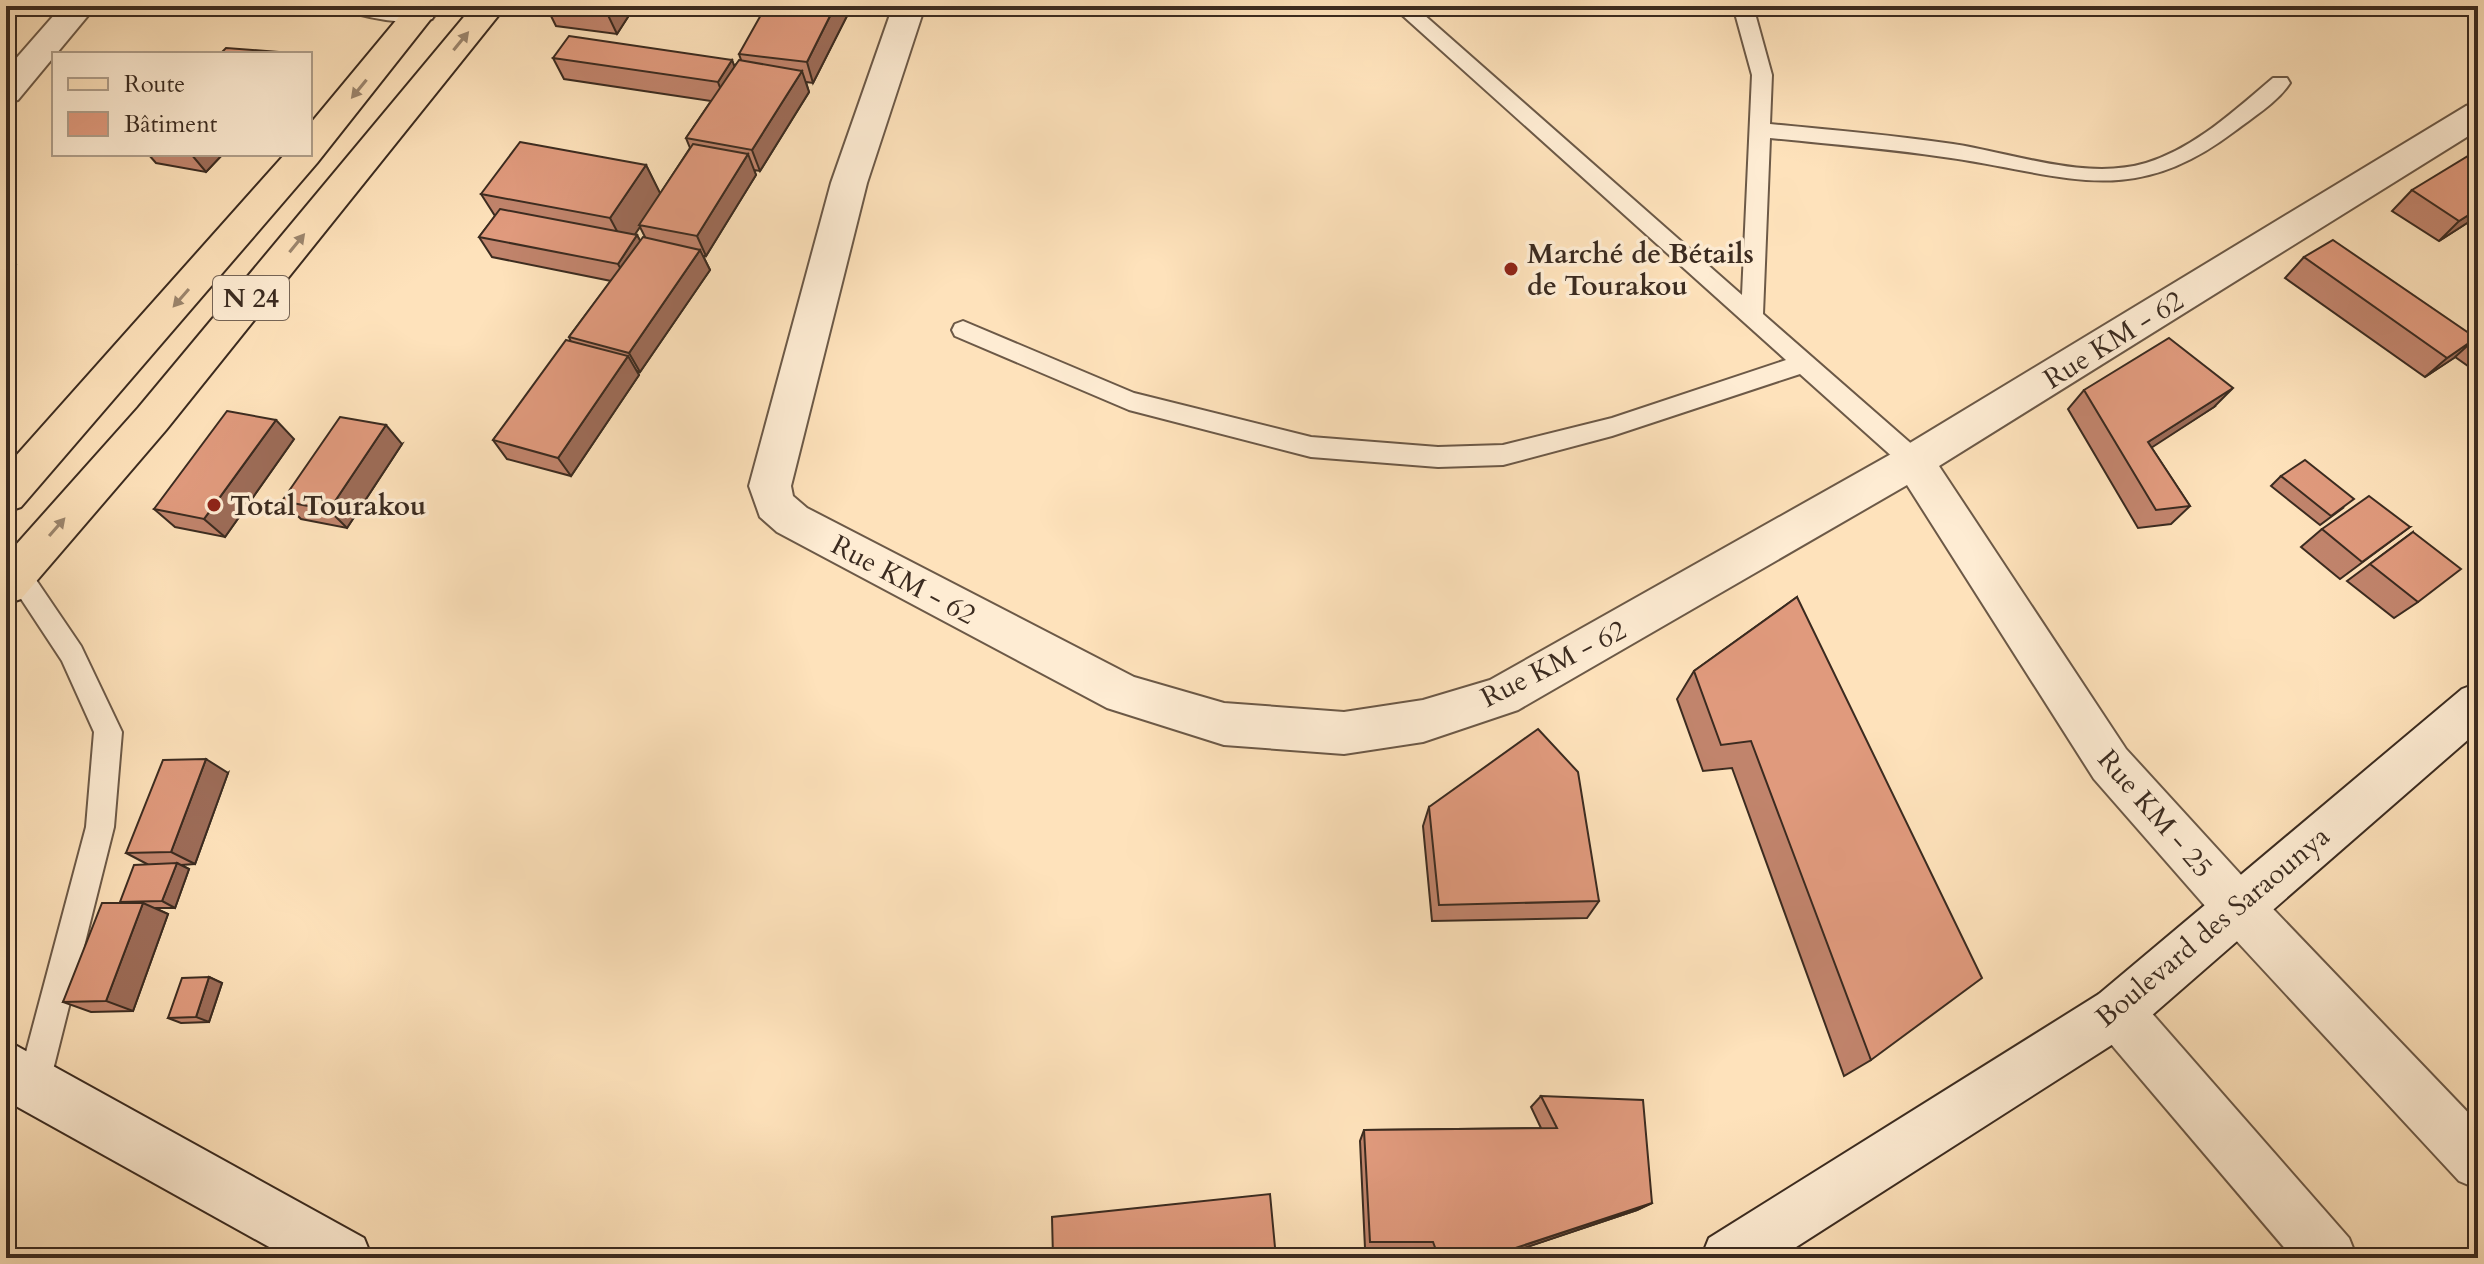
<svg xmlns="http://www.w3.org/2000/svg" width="2484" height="1264" font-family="Cardo,serif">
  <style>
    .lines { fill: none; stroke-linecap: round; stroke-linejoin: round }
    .service-casing { stroke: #6c5947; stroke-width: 4 }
    .minor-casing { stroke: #6c5947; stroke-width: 4 }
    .secondary-casing { stroke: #3b2b20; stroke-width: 4 }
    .primary-casing { stroke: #3b2b20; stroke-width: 4 }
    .service { fill: #feecd3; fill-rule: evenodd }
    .minor { fill: #feecd3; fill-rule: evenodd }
    .secondary { fill: #feecd3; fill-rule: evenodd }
    .primary { fill: #fee2bb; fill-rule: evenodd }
    .wall { fill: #c1846c; stroke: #3b2b20; stroke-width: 2; fill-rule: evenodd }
    .shaded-wall { fill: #9d6c58; stroke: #3b2b20; stroke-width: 2 }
    .building { fill: #e09a7d; stroke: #3b2b20; stroke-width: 2 }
    .oneway { fill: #9c866e }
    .poi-dot { fill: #8f2418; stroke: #feecd3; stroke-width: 3 }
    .labels { text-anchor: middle; stroke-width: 7; stroke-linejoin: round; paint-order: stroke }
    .shield { fill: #feecd3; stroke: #766556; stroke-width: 2 }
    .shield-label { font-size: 26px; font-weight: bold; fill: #3b2b20 }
    .poi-label { font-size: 28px; font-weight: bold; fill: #3b2b20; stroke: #feecd3; text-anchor: start }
    .street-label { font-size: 28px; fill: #3b2b20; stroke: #feecd3 }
  </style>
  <rect width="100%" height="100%" fill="#fee2bb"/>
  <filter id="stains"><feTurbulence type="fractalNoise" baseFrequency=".0025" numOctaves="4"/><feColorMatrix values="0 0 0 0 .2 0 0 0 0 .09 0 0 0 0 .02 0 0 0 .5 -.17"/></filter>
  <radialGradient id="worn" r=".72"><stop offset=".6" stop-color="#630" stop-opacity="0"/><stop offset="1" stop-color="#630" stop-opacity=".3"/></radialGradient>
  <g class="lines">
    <!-- service casing -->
    <g class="service-casing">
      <g id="service">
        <path d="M1392 6H1414L1742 295 1752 75 1733 6H1753L1772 75 1770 124C1831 130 1892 135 1953 144 2013 153 2086 181 2146 163 2195 148 2235 110 2273 78H2287L2290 83C2278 102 2253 117 2235 131 2131 210 2067 175 1951 158 1891 149 1830 144 1770 138L1763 314 1923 454 1926 461 1923 468 1914 471 1905 468 1800 374 1612 436 1503 465 1438 467 1311 457 1129 410 955 336 952 330 955 324 963 321 1134 393 1311 437 1438 447 1503 445 1612 418 1786 360Z"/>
        <path d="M17 562 26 565 81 646 122 732 114 827 49 1086 44 1097 33 1102 22 1097 17 1086 86 827 94 732 62 661 6 576 8 565Z"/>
      </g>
    </g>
    <!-- minor casing -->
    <g class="minor-casing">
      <g id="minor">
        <path d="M62 6H96L18 100 6 103V70Z"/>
        <path d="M348 6H433L437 12 432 19C409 26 376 19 353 13Z"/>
        <path d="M893 6H925L867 183 791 486 793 496 807 508 1134 677 1224 703 1344 712 1423 700 1490 680 1900 449 2466 106 2478 102V130L1939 466 2126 749 2254 889 2478 1123V1189L2459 1181 2220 923 2094 779 1907 485 1518 710 1423 742 1344 754 1224 745 1107 708 777 532 760 517 749 486 831 183Z"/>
        <path d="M2117 986 2135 994 2349 1238 2357 1258H2293L2099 1030 2091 1012 2099 994Z"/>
      </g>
    </g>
    <!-- secondary casing -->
    <g class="secondary-casing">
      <g id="secondary">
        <path d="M2478 683V731L2135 1030 1779 1258H1701L1709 1238 2099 994 2462 689Z"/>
        <path d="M6 1040 364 1238 372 1258H289L14 1105 6 1098Z"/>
      </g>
    </g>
    <!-- primary casing -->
    <g class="primary-casing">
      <g id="primary">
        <path d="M408 6H441L317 163 21 507 6 512V467L285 154H310V124Z"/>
        <path d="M473 6H506L166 430 21 599 6 604V556L138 408Z"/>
      </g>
    </g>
    <!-- service -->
    <use href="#service" class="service"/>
    <!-- minor -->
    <use href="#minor" class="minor"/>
    <!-- secondary -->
    <use href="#secondary" class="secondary"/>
    <!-- primary -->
    <use href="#primary" class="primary"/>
  </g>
  <!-- wall -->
  <g class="wall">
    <path d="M546 6H635L617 34 556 26Z"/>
    <path d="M846 8 848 14 813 83 806 82 809 92 760 171 754 170 756 175 706 256H703L710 270 640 372 637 371 639 375 571 476 507 459 493 440 571 342 569 337 611 281 492 257 479 237 495 216 481 194 646 165 660 194 690 148 686 138 711 101 564 79 553 58 732 60 734 66 741 60 739 54ZM640 227 645 237 640 241 637 235H634Z"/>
    <path d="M148 154H223L206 172 156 163Z"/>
    <path d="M2412 190 2478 216 2439 241 2392 211Z"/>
    <path d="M2304 257 2476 338 2478 336V373L2455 357 2425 377 2285 278Z"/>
    <path d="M2084 390 2214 407 2151 447 2190 506 2171 524 2138 528 2068 409Z"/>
    <path d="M294 439 225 537 175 527 154 509Z"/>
    <path d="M402 444 347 528 301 519 282 501Z"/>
    <path d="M2281 476 2343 508 2320 525 2271 486Z"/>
    <path d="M2410 527 2340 579 2301 547 2322 529Z"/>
    <path d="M2413 532 2418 602 2394 618 2347 581Z"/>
    <path d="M1797 597 1871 1060 1844 1076 1732 768 1703 771 1677 699 1694 671Z"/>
    <path d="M228 773 195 864 181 865 189 869 175 908H155L168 914 133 1011 91 1012 63 1002 122 903 147 864 126 853Z"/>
    <path d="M1429 807 1599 901 1587 918 1432 921 1423 826Z"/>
    <path d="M209 977 222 983 209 1022 181 1023 168 1018Z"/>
    <path d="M1541 1096 1652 1203 1637 1210 1494 1258H1430L1426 1248H1365L1360 1141 1364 1130 1541 1128 1531 1107Z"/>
  </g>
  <!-- shaded-wall -->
  <g class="shaded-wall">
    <path d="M612 6H635L617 34 607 13Z"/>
    <path d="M835 6H847L846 8 848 14 813 83 807 62Z"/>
    <path d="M732 60 740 81 726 104 718 82Z"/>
    <path d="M802 71 809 92 760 171 752 150Z"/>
    <path d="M191 154H223L206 172Z"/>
    <path d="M748 154 756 175 706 256 697 236Z"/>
    <path d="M646 165 661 195 626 248 610 218Z"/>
    <path d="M2478 209V216L2439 241 2459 221Z"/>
    <path d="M637 235 648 255 629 284 618 264Z"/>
    <path d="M700 250 710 270 640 372 629 353Z"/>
    <path d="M6 256 16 265 6 279Z"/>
    <path d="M2476 338 2454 358 2425 377 2447 358Z"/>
    <path d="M628 356 639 375 571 476 558 458Z"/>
    <path d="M2233 388 2214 407 2131 461 2148 442Z"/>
    <path d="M276 420 294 439 225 537 204 519Z"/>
    <path d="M386 425 402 444 347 528 329 510Z"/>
    <path d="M206 759 228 773 195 864 171 852Z"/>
    <path d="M177 863 189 869 175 908 162 901Z"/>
    <path d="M143 903 168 914 133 1011 106 1001Z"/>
    <path d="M209 977 222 983 209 1022 196 1017Z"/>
    <path d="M1652 1203 1637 1210 1494 1258H1485Z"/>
  </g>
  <!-- building -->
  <g class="building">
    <path d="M554 6H612L607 13Z"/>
    <path d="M766 6H835L807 62 739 54Z"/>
    <path d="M569 36 732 60 718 82 553 58Z"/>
    <path d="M226 48 280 52 278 54H220Z"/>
    <path d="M739 60 802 71 752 150 686 138Z"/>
    <path d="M520 142 646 165 610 218 481 194Z"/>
    <path d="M693 144 748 154 697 236 639 225Z"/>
    <path d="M2468 156 2478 162V209L2459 221 2412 190Z"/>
    <path d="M500 209 637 235 618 264 479 237Z"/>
    <path d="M643 237 700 250 629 353 569 337Z"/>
    <path d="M2333 240 2476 338 2447 358 2304 257Z"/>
    <path d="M2169 338 2233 388 2148 442 2190 506 2156 510 2084 390Z"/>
    <path d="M566 340 628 356 558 458 493 440Z"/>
    <path d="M227 411 276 420 204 519 154 509Z"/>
    <path d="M340 417 386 425 329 510 282 501Z"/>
    <path d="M2305 460 2354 499 2331 516 2281 476Z"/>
    <path d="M2369 496 2410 527 2362 562 2322 529Z"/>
    <path d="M2413 532 2461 569 2418 602 2370 564Z"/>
    <path d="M1797 597 1982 978 1871 1060 1751 741 1721 745 1694 671Z"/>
    <path d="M1538 729 1578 772 1599 901 1439 905 1429 807Z"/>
    <path d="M206 759 171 852 126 853 163 760Z"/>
    <path d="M177 863 162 901 120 902 134 865Z"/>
    <path d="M102 903H143L106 1001 63 1002Z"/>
    <path d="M209 977 196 1017 168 1018 182 978Z"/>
    <path d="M1541 1096 1643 1100 1652 1203 1485 1258H1439L1433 1242H1370L1364 1130 1557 1128Z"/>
    <path d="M1270 1194 1276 1258H1053L1052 1217Z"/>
  </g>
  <!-- one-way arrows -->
  <defs><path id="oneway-solid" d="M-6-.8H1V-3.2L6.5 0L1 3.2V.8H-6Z" transform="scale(2)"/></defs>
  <g class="oneway">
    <use href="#oneway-solid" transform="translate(461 41) rotate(-51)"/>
    <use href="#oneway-solid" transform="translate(359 89) rotate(129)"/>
    <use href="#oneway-solid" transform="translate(297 243) rotate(-51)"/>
    <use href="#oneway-solid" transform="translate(181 298) rotate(131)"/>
    <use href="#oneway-solid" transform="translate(57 527) rotate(-49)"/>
  </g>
  <!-- markers -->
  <g class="poi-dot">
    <circle cx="1511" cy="269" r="8"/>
    <circle cx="214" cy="505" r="8"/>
  </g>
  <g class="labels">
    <!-- shield labels -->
    <rect class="shield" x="213" y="276" width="76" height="44" rx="6"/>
    <g class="shield-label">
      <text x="251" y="307">N 24</text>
    </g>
    <!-- poi labels -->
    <g class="poi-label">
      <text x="1527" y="263">Marché de Bétails<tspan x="1527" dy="32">de Tourakou</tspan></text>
      <text x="230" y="515">Total Tourakou</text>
    </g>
    <!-- street labels -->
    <g class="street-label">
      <text transform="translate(2113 339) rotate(-32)" y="10">Rue KM - 62</text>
      <text transform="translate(904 579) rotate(28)" y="10">Rue KM - 62</text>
      <text transform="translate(1553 663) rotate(-27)" y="10">Rue KM - 62</text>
      <text transform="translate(2156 813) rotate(49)" y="10">Rue KM - 25</text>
      <text transform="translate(2212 926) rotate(-40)" y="10">Boulevard des Saraounya</text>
    </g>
  </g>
  <!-- margin -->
  <rect width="2484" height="1264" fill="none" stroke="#fee2bb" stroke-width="32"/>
  <rect x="8" y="8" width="2468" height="1248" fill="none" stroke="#3b2b20" stroke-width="4"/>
  <rect x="16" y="16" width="2452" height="1232" fill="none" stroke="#3b2b20" stroke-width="2"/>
  <!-- legend -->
  <rect x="52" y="52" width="260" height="104" fill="#feecd3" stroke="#b09f8b" stroke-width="2"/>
  <rect x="68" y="78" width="40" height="12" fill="#fee2bb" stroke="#b09f8b" stroke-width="2"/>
  <text x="124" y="92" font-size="24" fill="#3b2b20">Route</text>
  <rect x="68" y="112" width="40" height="24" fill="#e09a7d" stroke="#b09f8b" stroke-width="2"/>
  <text x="124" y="132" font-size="24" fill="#3b2b20">Bâtiment</text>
  <rect width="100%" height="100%" filter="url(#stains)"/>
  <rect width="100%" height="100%" fill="url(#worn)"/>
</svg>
